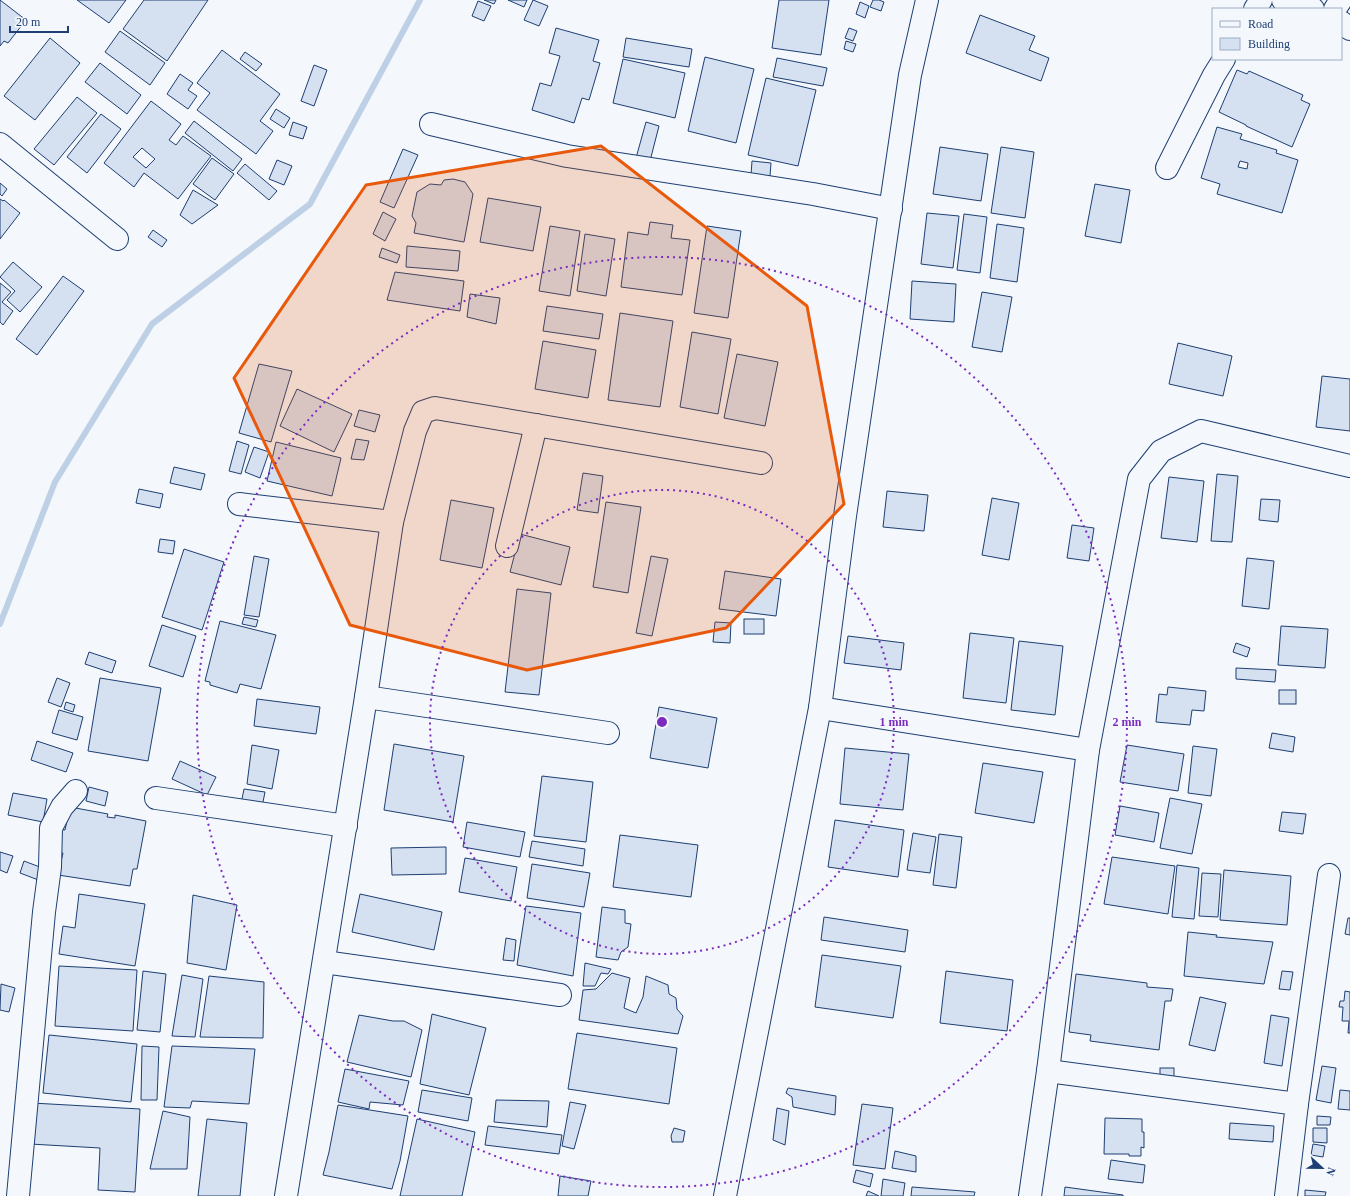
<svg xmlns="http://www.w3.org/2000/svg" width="1350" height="1196" font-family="Georgia,serif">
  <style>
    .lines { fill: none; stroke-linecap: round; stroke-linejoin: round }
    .stream { stroke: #bed0e5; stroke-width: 6 }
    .building { fill: #d5e0f0; stroke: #1d3f73; fill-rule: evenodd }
    .minor-casing { stroke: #1d3f73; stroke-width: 24 }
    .minor { stroke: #f4f7fb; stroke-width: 22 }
    .marked { fill: #e8590c; fill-opacity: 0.2; stroke: #e8590c; stroke-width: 3; stroke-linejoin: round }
    .ring { fill: none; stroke: #7b2cbf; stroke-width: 2; stroke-dasharray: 2 4 }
    .centre { fill: #7b2cbf; stroke: #f4f7fb; stroke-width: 2 }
    .ring-label { font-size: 12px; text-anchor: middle; font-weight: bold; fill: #7b2cbf; stroke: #f4f7fb; stroke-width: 3; stroke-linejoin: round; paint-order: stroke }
  </style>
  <rect width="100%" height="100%" fill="#f4f7fb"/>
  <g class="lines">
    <!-- stream -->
    <path class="stream" d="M0 624 55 482 152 324 310 204 420 0"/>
  </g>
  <!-- building -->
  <g class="building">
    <path d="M0 0 26 20 8 43 4 41 0 46Z"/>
    <path d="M77 0H126L109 23Z"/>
    <path d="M144 0H208L167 61 123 29Z"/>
    <path d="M484 0H496L494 4Z"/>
    <path d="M508 0H527L524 7Z"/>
    <path d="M533 0 548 6 539 26 524 20Z"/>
    <path d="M779 0H829L821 55 772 48Z"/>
    <path d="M873 0H879L884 2 881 11 870 7Z"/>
    <path d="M478 1 491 6 484 21 472 16Z"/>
    <path d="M860 2 869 6 865 18 856 14Z"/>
    <path d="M980 15 1035 36 1029 50 1049 58 1041 81 966 53Z"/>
    <path d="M556 28 599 40 593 61 600 63 589 100 582 98 574 123 532 110 540 83 551 86 560 56 549 53Z"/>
    <path d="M849 28 857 31 853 41 845 38Z"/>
    <path d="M120 31 165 63 150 85 105 52Z"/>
    <path d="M50 38 80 63 35 120 4 96Z"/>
    <path d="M626 38 692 49 689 67 623 57Z"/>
    <path d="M846 41 856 44 853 52 844 49Z"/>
    <path d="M222 50 280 94 260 121 273 131 256 154 197 110 210 93 197 83Z"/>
    <path d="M245 52 262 64 256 71 240 59Z"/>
    <path d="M705 57 754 69 736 143 688 131Z"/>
    <path d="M777 58 827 68 823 86 773 77Z"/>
    <path d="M623 59 685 73 675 118 613 103Z"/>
    <path d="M100 63 141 95 127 114 85 82Z"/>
    <path d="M314 65 327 70 314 106 301 101Z"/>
    <path d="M1237 70 1247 74 1249 71 1303 95 1301 100 1310 104 1292 147 1246 126V125L1219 112Z"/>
    <path d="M180 74 193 83 188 90 197 96 188 109 167 94Z"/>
    <path d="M766 78 816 90 798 166 748 155Z"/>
    <path d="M77 97 97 113 54 165 34 149Z"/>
    <path d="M151 101 181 124 169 140 176 145 183 136 211 156 178 199 144 173 134 187 104 163ZM142 148 155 159 146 168 133 157Z"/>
    <path d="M276 109 290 118 284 128 270 119Z"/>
    <path d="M101 114 121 129 87 173 67 157Z"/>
    <path d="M194 121 242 159 233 171 185 133Z"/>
    <path d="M293 122 307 127 303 139 289 135Z"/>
    <path d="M646 122 659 126 650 161 636 158Z"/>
    <path d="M1217 127 1242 134 1240 139 1277 150 1276 153 1298 160 1282 213 1217 194 1220 184 1201 178ZM1240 161 1248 163 1247 169 1238 167Z"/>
    <path d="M940 147 988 154 981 201 933 194Z"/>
    <path d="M1001 147 1034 152 1025 218 991 213Z"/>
    <path d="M403 149 418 155 394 208 380 202Z"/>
    <path d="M212 158 234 174 215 200 193 184Z"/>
    <path d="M277 160 292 166 284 185 269 179Z"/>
    <path d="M752 161 771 163 770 176 751 175Z"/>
    <path d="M245 164 277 191 269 200 237 173Z"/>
    <path d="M453 179 465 182 473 194 464 242 414 233 416 223 412 216 417 192 430 184 441 185 444 180Z"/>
    <path d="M0 183 7 189 2 196 0 194Z"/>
    <path d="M1095 184 1130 190 1121 243 1085 236Z"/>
    <path d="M193 190 218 205 192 224 180 215Z"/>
    <path d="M488 198 541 207 533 251 480 242Z"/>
    <path d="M0 199 3 201 4 200 20 213 0 239Z"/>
    <path d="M383 212 396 219 385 241 373 234Z"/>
    <path d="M927 213 959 216 953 268 921 264Z"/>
    <path d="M964 214 987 217 980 273 957 270Z"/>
    <path d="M650 222 673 225 671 238 690 240 682 295 621 287 628 232 648 235Z"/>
    <path d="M997 224 1024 228 1017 282 990 278Z"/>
    <path d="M550 226 580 231 570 296 539 291Z"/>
    <path d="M707 226 741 231 728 318 694 313Z"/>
    <path d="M153 230 167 240 162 247 148 237Z"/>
    <path d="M585 234 615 239 606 296 577 291Z"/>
    <path d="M407 246 460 251 458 271 406 267Z"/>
    <path d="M382 248 400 255 397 263 379 257Z"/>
    <path d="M13 262 42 287 20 312 7 300 15 291 0 277Z"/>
    <path d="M395 272 464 281 460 311 387 300Z"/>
    <path d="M63 276 84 291 37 355 16 339Z"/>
    <path d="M912 281 956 284 954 322 910 319Z"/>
    <path d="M0 283 11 292 2 302 13 311 3 325 0 322Z"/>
    <path d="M982 292 1012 297 1002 352 972 347Z"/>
    <path d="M470 294 500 298 496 324 467 317Z"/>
    <path d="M547 306 603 314 599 339 543 331Z"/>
    <path d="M620 313 673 321 660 407 608 400Z"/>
    <path d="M692 332 731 339 718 414 680 407Z"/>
    <path d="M543 341 596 350 588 398 535 389Z"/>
    <path d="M1178 343 1232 356 1223 396 1169 384Z"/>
    <path d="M737 354 778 362 765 426 724 418Z"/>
    <path d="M259 364 292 371 271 442 239 433Z"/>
    <path d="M1322 376 1350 379V431L1316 427Z"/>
    <path d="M297 389 352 414 334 452 280 426Z"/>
    <path d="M359 410 380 415 375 432 354 426Z"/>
    <path d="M356 439 369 441 364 460 351 459Z"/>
    <path d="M237 441 249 445 241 474 229 471Z"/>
    <path d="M276 442 341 458 332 496 267 481Z"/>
    <path d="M254 447 269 452 260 478 245 472Z"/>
    <path d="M174 467 205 474 201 490 170 483Z"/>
    <path d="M583 473 603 476 598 513 577 510Z"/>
    <path d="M1217 474 1238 476 1232 542 1211 541Z"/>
    <path d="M1169 477 1204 481 1197 542 1161 538Z"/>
    <path d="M139 489 163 494 160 508 136 503Z"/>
    <path d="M887 491 928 495 924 531 883 527Z"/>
    <path d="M992 498 1019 503 1009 560 982 555Z"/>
    <path d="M1261 499 1280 500 1278 522 1259 520Z"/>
    <path d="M451 500 494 508 482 568 440 560Z"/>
    <path d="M606 502 641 507 628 593 593 587Z"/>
    <path d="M1072 525 1094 528 1089 561 1067 558Z"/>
    <path d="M520 534 570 547 561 585 510 572Z"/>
    <path d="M160 539 175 541 173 554 158 552Z"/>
    <path d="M184 549 224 562 202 630 162 617Z"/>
    <path d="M254 556 269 559 259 617 244 615Z"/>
    <path d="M651 556 668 559 652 636 636 633Z"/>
    <path d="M1247 558 1274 561 1269 609 1242 606Z"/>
    <path d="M725 571 781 579 776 616 719 609Z"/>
    <path d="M517 589 551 593 539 695 505 692Z"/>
    <path d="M244 617 258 620 256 627 242 624Z"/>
    <rect x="744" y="619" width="20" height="15"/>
    <path d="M220 621 276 635 261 689 240 684 237 693 210 685V682L205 681Z"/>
    <path d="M715 622 731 623 730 643 713 642Z"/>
    <path d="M162 625 196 636 183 677 149 666Z"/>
    <path d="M1281 626 1328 629 1325 668 1278 665Z"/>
    <path d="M970 633 1014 638 1006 703 963 698Z"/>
    <path d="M848 636 904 643 901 670 844 663Z"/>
    <path d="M1019 641 1063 646 1055 715 1011 710Z"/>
    <path d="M1236 643 1250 648 1247 657 1233 652Z"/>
    <path d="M89 652 116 661 112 673 85 664Z"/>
    <path d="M1236 668 1276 670 1275 682 1236 679Z"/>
    <path d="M57 678 70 683 61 707 48 702Z"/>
    <path d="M100 678 161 688 148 761 88 751Z"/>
    <path d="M1168 687 1206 691 1204 711 1192 710 1190 725 1156 722 1159 694 1167 695Z"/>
    <rect x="1279" y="690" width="17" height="14"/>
    <path d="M257 699 320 707 316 734 254 726Z"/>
    <path d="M66 702 75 705 73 712 64 709Z"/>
    <path d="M659 707 717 718 708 768 650 758Z"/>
    <path d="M59 710 83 717 77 740 52 733Z"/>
    <path d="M1272 733 1295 737 1293 752 1269 748Z"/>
    <path d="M37 741 73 753 66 772 31 760Z"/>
    <path d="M394 744 464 756 453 822 384 810Z"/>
    <path d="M252 745 279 750 272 789 247 784Z"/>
    <path d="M1127 745 1184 754 1178 791 1120 782Z"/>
    <path d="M1193 746 1217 749 1211 796 1188 793Z"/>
    <path d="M845 748 909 754 903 810 840 804Z"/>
    <path d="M180 761 216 777 207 795 172 779Z"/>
    <path d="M983 763 1043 772 1034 823 975 813Z"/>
    <path d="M542 776 593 782 586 842 534 836Z"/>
    <path d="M89 787 108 792 105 806 86 801Z"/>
    <path d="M244 789 265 792 262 807 241 804Z"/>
    <path d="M13 793 47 799 43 822 8 815Z"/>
    <path d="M1170 798 1202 804 1192 854 1160 848Z"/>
    <path d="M1120 806 1159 813 1154 842 1115 835Z"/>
    <path d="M70 807 108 814 107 817 115 818V815L146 821 137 869H133L130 886 58 875 63 853 55 852 60 829 65 830Z"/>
    <path d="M1282 812 1306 814 1303 834 1279 831Z"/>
    <path d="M835 820 904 830 898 877 828 867Z"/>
    <path d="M467 822 525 832 520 857 463 847Z"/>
    <path d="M913 833 936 837 930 873 907 870Z"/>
    <path d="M939 834 962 837 956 888 933 885Z"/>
    <path d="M620 835 698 845 691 897 613 887Z"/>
    <path d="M532 841 585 849 583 866 529 857Z"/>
    <path d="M446 847V874L392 875 391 848Z"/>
    <path d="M0 852 13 856 7 873 0 870Z"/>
    <path d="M1112 857 1175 866 1168 914 1104 904Z"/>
    <path d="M465 858 517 867 511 901 459 892Z"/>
    <path d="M24 861 45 869 41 881 20 873Z"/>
    <path d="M532 864 590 873 584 907 527 898Z"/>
    <path d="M1177 865 1199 868 1194 919 1172 917Z"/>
    <path d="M1224 870 1291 876 1287 925 1220 920Z"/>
    <path d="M1202 873 1221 874 1218 917 1199 916Z"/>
    <path d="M79 894 145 904 135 966 59 954 63 926 75 928Z"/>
    <path d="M360 894 442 912 434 950 352 932Z"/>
    <path d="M193 895 237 905 226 970 187 963Z"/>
    <path d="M526 906 581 913 573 976 517 965Z"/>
    <path d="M602 907 625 910V923L631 924 628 947 621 952 618 960 596 957Z"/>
    <path d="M824 917 908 930 905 952 821 940Z"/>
    <path d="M1348 918H1350V935L1345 934Z"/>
    <path d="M1188 932 1217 935 1216 937 1273 942 1264 984 1184 976Z"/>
    <path d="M506 938 516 940 514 961 503 960Z"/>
    <path d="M822 955 901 966 893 1018 815 1007Z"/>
    <path d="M585 963 611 969 608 974 601 973 595 986H583Z"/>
    <path d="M59 966 137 970 133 1031 55 1026Z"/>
    <path d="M143 971 166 974 160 1032 137 1030Z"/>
    <path d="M946 971 1013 980 1007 1031 940 1023Z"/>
    <path d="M1282 971 1293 972 1290 990 1279 989Z"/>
    <path d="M612 973 630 978 624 1008 636 1013 643 997 646 976 668 985 669 994 676 998 677 1009 683 1016 678 1034 579 1020 583 990 596 989Z"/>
    <path d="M1076 974 1147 983V987L1173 989 1171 1001H1165L1159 1050 1090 1041 1091 1035 1069 1032Z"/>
    <path d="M182 975 203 979 195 1037 172 1036Z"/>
    <path d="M209 976 264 982 263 1038 200 1037Z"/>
    <path d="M1 984 15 988 9 1012 0 1010Z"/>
    <path d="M1345 991 1350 992V1033H1348L1349 1021H1342L1343 1007H1339L1340 1001H1344Z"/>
    <path d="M1200 997 1226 1003 1215 1051 1189 1045Z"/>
    <path d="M432 1014 486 1028 469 1095 420 1084Z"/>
    <path d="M359 1015 393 1021H404L422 1030 411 1077 347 1062Z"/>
    <path d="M1271 1015 1289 1018 1282 1066 1264 1063Z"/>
    <path d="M577 1033 677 1048 669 1104 568 1089Z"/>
    <path d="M49 1035 137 1044 131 1102 43 1093Z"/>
    <path d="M142 1046 159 1047 157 1100H141Z"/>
    <path d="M172 1046 255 1049 249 1104 192 1101 190 1108 164 1107Z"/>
    <path d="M1322 1066 1336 1068 1331 1103 1316 1100Z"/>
    <rect x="1160" y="1068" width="14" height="10"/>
    <path d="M345 1069 409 1081 403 1105 370 1102 369 1109 338 1102Z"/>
    <path d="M788 1088 836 1096 835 1115 793 1107 792 1097 786 1093Z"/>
    <path d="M422 1090 472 1098 468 1121 418 1112Z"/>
    <path d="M1340 1090 1350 1091V1110L1338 1109Z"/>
    <path d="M496 1100 549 1101 547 1127 494 1122Z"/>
    <path d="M570 1102 586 1105 574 1149 562 1146Z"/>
    <path d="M32 1103 140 1109 135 1192 98 1190 100 1148 30 1144Z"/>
    <path d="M862 1104 893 1108 885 1169 853 1165Z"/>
    <path d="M338 1105 408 1116 400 1161 392 1189 323 1175 329 1152Z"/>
    <path d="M777 1108 789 1111 785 1145 773 1140Z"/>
    <path d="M163 1111 190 1117 187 1169H150Z"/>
    <path d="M1317 1116 1331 1117 1330 1125H1317Z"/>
    <path d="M1105 1118 1142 1119V1132H1144V1148L1141 1147V1156H1129V1154H1104Z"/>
    <path d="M207 1119 247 1123 240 1196H198Z"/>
    <path d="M417 1119 475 1132 462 1196H400Z"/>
    <path d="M1230 1123 1274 1126 1273 1142 1229 1139Z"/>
    <path d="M488 1126 562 1135 559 1154 485 1145Z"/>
    <path d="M674 1128 685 1131 683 1142H672L671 1136Z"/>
    <path d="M1313 1128H1327V1143L1313 1142Z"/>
    <path d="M1313 1144 1325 1146 1323 1157 1311 1155Z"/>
    <path d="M895 1151 916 1156V1172L892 1168Z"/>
    <path d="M1111 1160 1145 1165 1143 1183 1108 1179Z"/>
    <path d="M856 1170 873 1174 870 1187 853 1182Z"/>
    <path d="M560 1176 591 1181 588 1196H558Z"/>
    <path d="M883 1179 905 1183 903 1196H881Z"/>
    <path d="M912 1187 975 1192 974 1196H911Z"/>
    <path d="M1065 1187 1123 1195V1196H1064Z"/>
    <path d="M1305 1190 1326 1192 1325 1196H1305Z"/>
    <path d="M868 1191 879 1196H866Z"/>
  </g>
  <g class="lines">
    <!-- minor casing -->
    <g class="minor-casing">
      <g id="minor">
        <path d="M1283 0 1313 9"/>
        <path d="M1255 9 1261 0"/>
        <path d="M1335 9 1341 0"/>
        <path d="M1341 22 1350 29"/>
        <path d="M431 124 567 156 813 194 891 209"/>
        <path d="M0 144 117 239"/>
        <path d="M1167 168 1214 75 1224 59"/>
        <path d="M239 504 392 522"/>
        <path d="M507 546 536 425"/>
        <path d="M366 697 608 733"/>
        <path d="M820 708 1088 750"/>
        <path d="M156 798 346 826"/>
        <path d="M324 962 560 995"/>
        <path d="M1048 1071 1297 1104 1286 1196"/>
        <path d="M1297 1104 1329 875"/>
        <path d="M18 1196 44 912 50 867 51 828 62 807 76 791"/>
        <path d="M286 1196 366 697 392 522 415 431 423 412 435 408 761 463"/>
        <path d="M725 1196 820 708 845 516 910 75 927 0"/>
        <path d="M1030 1196 1048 1071 1088 750 1139 479 1161 451 1201 431 1350 466"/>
      </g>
    </g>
    <!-- minor -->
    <use href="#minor" class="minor"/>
  </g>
  <!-- marked area -->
  <path class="marked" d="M601 146 807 306 844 504 726 628 527 670 350 625 234 378 366 185Z"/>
  <!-- distance rings -->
  <g class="ring">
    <circle cx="662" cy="722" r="232"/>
    <circle cx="662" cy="722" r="465"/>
  </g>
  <circle cx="662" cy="722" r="6" class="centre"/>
  <g class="ring-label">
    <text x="894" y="726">1 min</text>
    <text x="1127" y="726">2 min</text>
  </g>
  <!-- legend -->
  <rect x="1212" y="8" width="130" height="52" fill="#f4f7fb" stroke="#9eadc5"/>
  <rect x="1220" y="21" width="20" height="6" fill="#f4f7fb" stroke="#9eadc5"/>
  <text x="1248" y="28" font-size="12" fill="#1d3f73">Road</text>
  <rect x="1220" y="38" width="20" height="12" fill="#d5e0f0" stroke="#9eadc5"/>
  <text x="1248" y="48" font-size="12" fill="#1d3f73">Building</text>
  <!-- north arrow -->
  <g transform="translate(1322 1168) rotate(112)" stroke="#f4f7fb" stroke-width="3" paint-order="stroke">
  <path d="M0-3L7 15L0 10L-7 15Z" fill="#1d3f73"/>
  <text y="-6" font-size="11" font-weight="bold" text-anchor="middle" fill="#1d3f73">N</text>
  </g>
  <!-- scale -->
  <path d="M10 26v6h58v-6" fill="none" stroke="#1d3f73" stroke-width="2"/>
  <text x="16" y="26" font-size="12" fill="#1d3f73" stroke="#f4f7fb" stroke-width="3" paint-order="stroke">20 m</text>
</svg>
